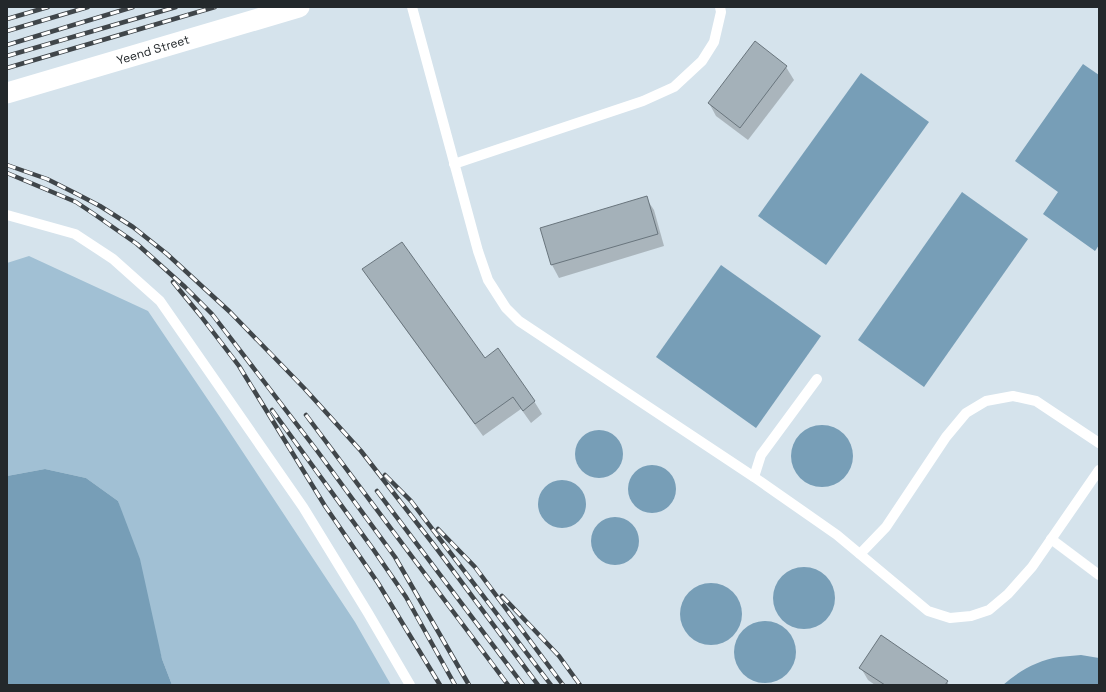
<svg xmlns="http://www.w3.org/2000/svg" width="1106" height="692" font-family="'Space Grotesk',sans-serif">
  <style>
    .green { fill: #a1c0d4 }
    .water { fill: #779eb7 }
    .shadow { fill: #0003 }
    .building { fill: #a4b1b9; stroke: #69757d }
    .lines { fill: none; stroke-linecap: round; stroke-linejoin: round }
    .lane { stroke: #fff; stroke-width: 10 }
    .street { stroke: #fff; stroke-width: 21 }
    .rail-casing { stroke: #40464a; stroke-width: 4.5 }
    .rail { stroke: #fff; stroke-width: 3; stroke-dasharray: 9; stroke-linecap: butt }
    .labels { text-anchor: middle; stroke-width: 3; stroke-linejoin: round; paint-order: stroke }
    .street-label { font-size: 12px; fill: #23282b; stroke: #fff }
  </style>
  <rect width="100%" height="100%" fill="#d5e3ec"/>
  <!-- green -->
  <path class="green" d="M29 256 148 311 219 416 355 622 391 685H172L162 659 118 501 86 478 45 469 7 476V263Z"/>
  <!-- water -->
  <g class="water">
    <path d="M1083 64 1099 75V245L1095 251 1043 214 1058 192 1015 161Z"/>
    <path d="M861 73 929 122 826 265 758 216Z"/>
    <path d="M962 192 1028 239 924 387 858 340Z"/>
    <path d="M721 265 821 336 756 428 656 357Z"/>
    <circle cx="822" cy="456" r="31"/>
    <circle cx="599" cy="454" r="24"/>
    <circle cx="652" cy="489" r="24"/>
    <path d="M45 469 86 478 118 501 140 559 162 659 172 685H7V476Z"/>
    <circle cx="562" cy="504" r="24"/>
    <circle cx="615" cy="541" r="24"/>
    <circle cx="804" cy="598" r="31"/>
    <circle cx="711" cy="614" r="31"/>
    <circle cx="765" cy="652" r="31"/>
    <path d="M1081 655 1099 658V685H1003C1019 671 1038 660 1059 657 1066 656 1074 656 1081 655Z"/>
  </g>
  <!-- shadow -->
  <g class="shadow">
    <path d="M786 67 794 80 748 140 716 116 709 103Z"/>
    <path d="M646 198 654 210 664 246 559 278 552 265 542 229Z"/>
    <path d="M364 269 485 360 534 401 542 414 531 423 521 409 483 436 371 282Z"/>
    <path d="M861 668 947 682 949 685H875L868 680Z"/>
  </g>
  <!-- building -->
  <g class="building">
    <path d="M755 41 787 66 740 128 708 103Z"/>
    <path d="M647 196 658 234 551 265 540 228Z"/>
    <path d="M402 242 485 358 498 348 535 401 523 411 513 397 475 424 362 269Z"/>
    <path d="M881 635 948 681 945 685H885L859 668Z"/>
  </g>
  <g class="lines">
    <!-- lane -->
    <g class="lane">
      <path d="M412 7 478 251 488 280 506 308 519 321 754 477 837 535 928 611 950 618 971 616 989 610 1008 594 1032 567 1099 470"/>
      <path d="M454 164 643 101 674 87 702 61 714 42 721 12 720 7"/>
      <path d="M7 215 75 234 113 259 160 301 303 507 368 613 410 685"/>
      <path d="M754 477 761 455 817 379"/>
      <path d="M1051 539 1099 575"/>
      <path d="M860 554 886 527 946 437 966 413 986 401 1013 396 1036 401 1099 443"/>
    </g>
    <!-- street -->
    <path class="street" d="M7 93 299 7"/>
    <!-- rail casing -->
    <g class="rail-casing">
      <g id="rail">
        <path d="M7 19 48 7"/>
        <path d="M7 31 88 7"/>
        <path d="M7 45 133 7"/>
        <path d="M7 56 176 7"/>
        <path d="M7 68 215 7"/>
        <path d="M7 165 47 179 75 193 100 206 133 227 167 254 230 312 304 388 361 451 434 545 538 685"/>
        <path d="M7 173 76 202 94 214 137 244 185 287 212 314 318 452 395 557 469 685"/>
        <path d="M173 282 200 315 239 366 325 506 378 583 440 685"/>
        <path d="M272 410 373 549 406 597 455 685"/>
        <path d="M306 415 508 685"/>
        <path d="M385 475 411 501 551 685"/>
        <path d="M377 491 523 685"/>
        <path d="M438 529 475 567 563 685"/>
        <path d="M502 596 559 656 580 685"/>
      </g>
    </g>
    <!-- rail -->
    <use href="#rail" class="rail"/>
  </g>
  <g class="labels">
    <!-- street labels -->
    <g class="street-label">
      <text transform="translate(153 50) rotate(-17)" y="4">Yeend Street</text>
    </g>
  </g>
  <!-- border -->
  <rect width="1106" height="692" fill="none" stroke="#23282b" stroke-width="16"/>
</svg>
